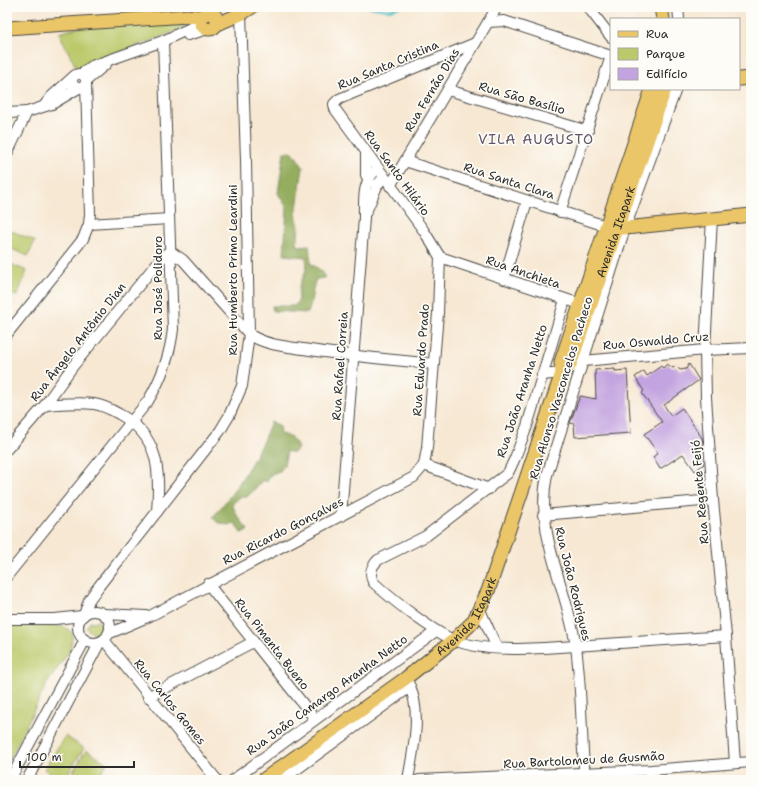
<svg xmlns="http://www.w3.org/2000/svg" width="758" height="787" font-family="'Shantell Sans',sans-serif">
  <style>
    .green { fill: #bbc96b; stroke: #737a4b }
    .forest { fill: #94ad5f; stroke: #606c45 }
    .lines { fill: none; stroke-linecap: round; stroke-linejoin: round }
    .stream { stroke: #54c2c9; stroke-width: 2.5 }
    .building { fill: #c3a3e0 }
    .minor-casing { stroke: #4a4744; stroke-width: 12 }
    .major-casing { stroke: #4a4744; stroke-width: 15 }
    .minor { stroke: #fff; stroke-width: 10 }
    .major { stroke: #eac669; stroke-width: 13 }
    .rail { stroke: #2b2b2b; stroke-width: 2.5; stroke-dasharray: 6 3; stroke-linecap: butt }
    .labels { text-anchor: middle; stroke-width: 3.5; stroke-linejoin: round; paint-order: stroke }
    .street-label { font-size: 12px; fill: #2b2b2b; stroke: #fdfcf7 }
    .quarter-label { font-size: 14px; letter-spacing: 1px; fill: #60556a; stroke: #fdfcf7 }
  </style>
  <rect width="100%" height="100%" fill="#fdfcf7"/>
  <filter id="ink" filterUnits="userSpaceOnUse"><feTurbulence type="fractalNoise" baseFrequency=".025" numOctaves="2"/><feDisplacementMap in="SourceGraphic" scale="8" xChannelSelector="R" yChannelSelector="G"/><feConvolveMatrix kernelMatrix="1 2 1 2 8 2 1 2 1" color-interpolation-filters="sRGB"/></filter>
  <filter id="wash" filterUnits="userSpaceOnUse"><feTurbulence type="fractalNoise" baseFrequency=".012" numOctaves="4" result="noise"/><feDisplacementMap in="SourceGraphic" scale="16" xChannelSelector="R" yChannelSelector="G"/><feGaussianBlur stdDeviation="0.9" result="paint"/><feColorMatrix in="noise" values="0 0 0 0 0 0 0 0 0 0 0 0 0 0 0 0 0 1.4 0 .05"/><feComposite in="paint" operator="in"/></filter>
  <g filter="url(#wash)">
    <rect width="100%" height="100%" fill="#f7e8d3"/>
    <!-- green -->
    <g class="green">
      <path d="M182 22 185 26 181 29 77 69 59 33 79 27Z"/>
      <path d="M7 229 35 241 28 256 7 247Z"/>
      <path d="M10 264 27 271 17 296 7 292V273Z"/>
      <path d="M99 621 109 631 108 634C98 637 94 635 86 628L90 622Z"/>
      <path d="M7 625 63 626 73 633 70 650 46 685 7 765Z"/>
      <path d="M65 736 84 748 64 780H61L44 769Z"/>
      <path d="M86 750 107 763 97 780H68Z"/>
    </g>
    <!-- forest -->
    <g class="forest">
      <path d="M284 152H293L303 167 296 215 299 226 297 246 309 245 311 264 322 271 325 278 316 279C311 291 313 300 308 313L273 311 272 306H295L299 299C295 279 310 278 306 257L284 255 287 208 278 193Z"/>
      <path d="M271 422 279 425 280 434C291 436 293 438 298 448L294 453 287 451 284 465 280 471 271 474 267 482 263 480 247 497H240L232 504 237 515 248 530 241 533 235 523 228 525 217 522 213 517C238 489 257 457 271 422Z"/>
    </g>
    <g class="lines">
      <!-- stream -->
      <g class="stream">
        <path d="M155 7H166"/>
        <path d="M369 7 389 10 399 7"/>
      </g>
    </g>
    <g id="blocks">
      <!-- building -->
      <g class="building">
        <path d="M667 364 673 368 676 366 680 370 686 369 689 364 699 380 664 405 671 416 682 408 702 438 703 444 695 450 704 464 695 471 683 454 660 469 653 457 658 453 644 434 662 422 642 393 644 391 635 377 644 371 647 376 661 366 663 368Z"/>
        <path d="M615 369V371L627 370 631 433 575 437 574 424 570 423 580 396 596 399 595 370Z"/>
      </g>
    </g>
  </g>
  <g filter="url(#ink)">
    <use href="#blocks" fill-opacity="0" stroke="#4a4744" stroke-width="1"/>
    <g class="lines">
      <!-- minor casing -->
      <g class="minor-casing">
        <g id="minor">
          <path d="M588 7 611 37"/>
          <path d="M678 7 679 19"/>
          <path d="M488 22 504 21 611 56"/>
          <path d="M188 35 208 29"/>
          <circle cx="79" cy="81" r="7"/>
          <path d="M81 74 92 66 163 41 201 23"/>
          <path d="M86 81 106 64"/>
          <path d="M448 90 588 131"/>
          <path d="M44 106 51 97 72 78"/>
          <path d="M7 113 27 112"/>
          <path d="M366 153V175L370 182"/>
          <path d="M7 154 27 112 52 104 77 89"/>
          <path d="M405 161 606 226"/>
          <path d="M390 186 497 7"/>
          <path d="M366 212 378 184 384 177"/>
          <path d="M560 212 611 56"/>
          <path d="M712 218 705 350 706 397 713 500 726 636 735 763"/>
          <path d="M89 224 169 219"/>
          <path d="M440 257 586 306"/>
          <path d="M504 279 527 201"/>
          <path d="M565 300 527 426 515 458 508 473 426 536 378 560C371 567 369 573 373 582 391 599 432 631 454 640 490 655 551 647 590 645 635 642 680 639 726 636"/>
          <path d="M7 334 83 239 89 224 90 214 86 84"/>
          <path d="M542 375 562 373 583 361 705 350 751 348"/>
          <path d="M45 405C61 404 78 402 94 404 102 405 112 410 119 414 160 436 160 471 157 512"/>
          <path d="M7 449 45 405 73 366 158 262 167 253 171 252 183 260 249 334C266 346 290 347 310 350 351 356 393 360 434 364"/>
          <path d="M424 465 489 489"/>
          <path d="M543 515 713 500"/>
          <path d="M341 516 364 218C364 199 362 182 377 169"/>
          <path d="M7 576 148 401C162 378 170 356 173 329L163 41"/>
          <path d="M208 584 315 719"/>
          <path d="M480 610 497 648"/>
          <circle cx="94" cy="627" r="16"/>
          <path d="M104 614 146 616"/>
          <path d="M84 615 89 600 99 586 220 431 229 416 242 386 249 334 246 160 241 14 239 10"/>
          <path d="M7 619H55L82 616"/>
          <path d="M108 634 150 616 414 477 424 465 427 448 438 313 440 257 424 231 335 109 334 104 339 99 475 43"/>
          <path d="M104 640 217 780"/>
          <path d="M408 682C423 711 413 750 408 780"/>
          <path d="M148 697 253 642"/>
          <path d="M10 780 85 640"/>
          <path d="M27 780 100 642"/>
          <path d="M233 780 436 631"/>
          <path d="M282 780 410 687"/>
          <path d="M419 780 651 770 751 762"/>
          <path d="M585 780C581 736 582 691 576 647 568 589 534 534 547 475L625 228 676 89"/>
        </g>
      </g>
      <!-- major casing -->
      <g class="major-casing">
        <g id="major">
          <path d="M661 7 663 19"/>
          <circle cx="209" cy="21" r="8"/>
          <path d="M217 24 241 14 252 7"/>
          <path d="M7 28 187 16 202 17"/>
          <path d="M739 79 751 78"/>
          <path d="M611 227 625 228 751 215"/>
          <path d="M562 373 561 362 652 89"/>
          <path id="s1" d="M263 780 406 678 454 640 473 622 488 591 562 373 570 365 665 89"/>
        </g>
      </g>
      <!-- minor -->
      <use href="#minor" class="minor"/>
      <!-- major -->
      <use href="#major" class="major"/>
      <!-- rail -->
      <path class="rail" d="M7 7H9"/>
    </g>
  </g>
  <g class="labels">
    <!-- street labels -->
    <g class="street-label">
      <text transform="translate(388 65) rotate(-23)" y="4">Rua Santa Cristina</text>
      <text transform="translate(432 90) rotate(-59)" y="4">Rua Fernão Dias</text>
      <text transform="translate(522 98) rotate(16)" y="4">Rua São Basílio</text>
      <text transform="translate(397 173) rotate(54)" y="4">Rua Santo Hilário</text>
      <text transform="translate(509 181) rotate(18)" y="4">Rua Santa Clara</text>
      <text dy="4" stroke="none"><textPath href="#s1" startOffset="680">Avenida Itapark</textPath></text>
      <text transform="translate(233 270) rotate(-90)" y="4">Rua Humberto Primo Leardini</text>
      <text transform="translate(523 272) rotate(19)" y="4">Rua Anchieta</text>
      <text transform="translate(158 288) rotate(-90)" y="4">Rua José Polidoro</text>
      <text transform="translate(656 341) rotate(-5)" y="4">Rua Oswaldo Cruz</text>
      <text transform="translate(78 342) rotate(-52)" y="4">Rua Ângelo Antônio Dian</text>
      <text transform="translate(421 360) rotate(-86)" y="4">Rua Eduardo Prado</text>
      <text transform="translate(340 366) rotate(-86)" y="4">Rua Rafael Correia</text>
      <text transform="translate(561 388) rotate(-73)" y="4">Rua Alonso Vasconcelos Pacheco</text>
      <text transform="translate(522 391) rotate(-72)" y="4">Rua João Aranha Netto</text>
      <text transform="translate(700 492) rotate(-95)" y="4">Rua Regente Feijó</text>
      <text transform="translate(283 531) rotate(-27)" y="4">Rua Ricardo Gonçalves</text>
      <text transform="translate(573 584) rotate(76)" y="4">Rua João Rodrigues</text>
      <text dy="4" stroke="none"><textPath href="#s1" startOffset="264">Avenida Itapark</textPath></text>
      <text transform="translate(272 644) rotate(52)" y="4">Rua Pimenta Bueno</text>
      <text transform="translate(327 695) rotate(-36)" y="4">Rua João Camargo Aranha Netto</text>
      <text transform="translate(170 702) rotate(51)" y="4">Rua Carlos Gomes</text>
      <text transform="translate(584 760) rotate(-3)" y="4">Rua Bartolomeu de Gusmão</text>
    </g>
    <!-- quarter labels -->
    <g class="quarter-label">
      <text x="536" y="144">VILA AUGUSTO</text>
    </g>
  </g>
  <!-- margin -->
  <rect width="758" height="787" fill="none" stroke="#fdfcf7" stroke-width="24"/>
  <!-- legend -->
  <rect x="610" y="18" width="130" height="72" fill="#fdfcf7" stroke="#a9a8a5"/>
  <rect x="618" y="31" width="20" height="6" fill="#eac669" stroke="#a9a8a5"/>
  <text x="646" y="38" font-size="12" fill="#2b2b2b">Rua</text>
  <rect x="618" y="48" width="20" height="12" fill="#bbc96b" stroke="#a9a8a5"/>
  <text x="646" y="58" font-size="12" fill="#2b2b2b">Parque</text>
  <rect x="618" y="68" width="20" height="12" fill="#c3a3e0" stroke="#a9a8a5"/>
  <text x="646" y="78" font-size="12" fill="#2b2b2b">Edifício</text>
  <!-- scale -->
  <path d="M20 761v6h114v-6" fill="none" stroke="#2b2b2b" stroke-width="2"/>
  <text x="26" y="761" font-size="12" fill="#2b2b2b" stroke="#fdfcf7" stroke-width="3" paint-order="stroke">100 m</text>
</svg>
